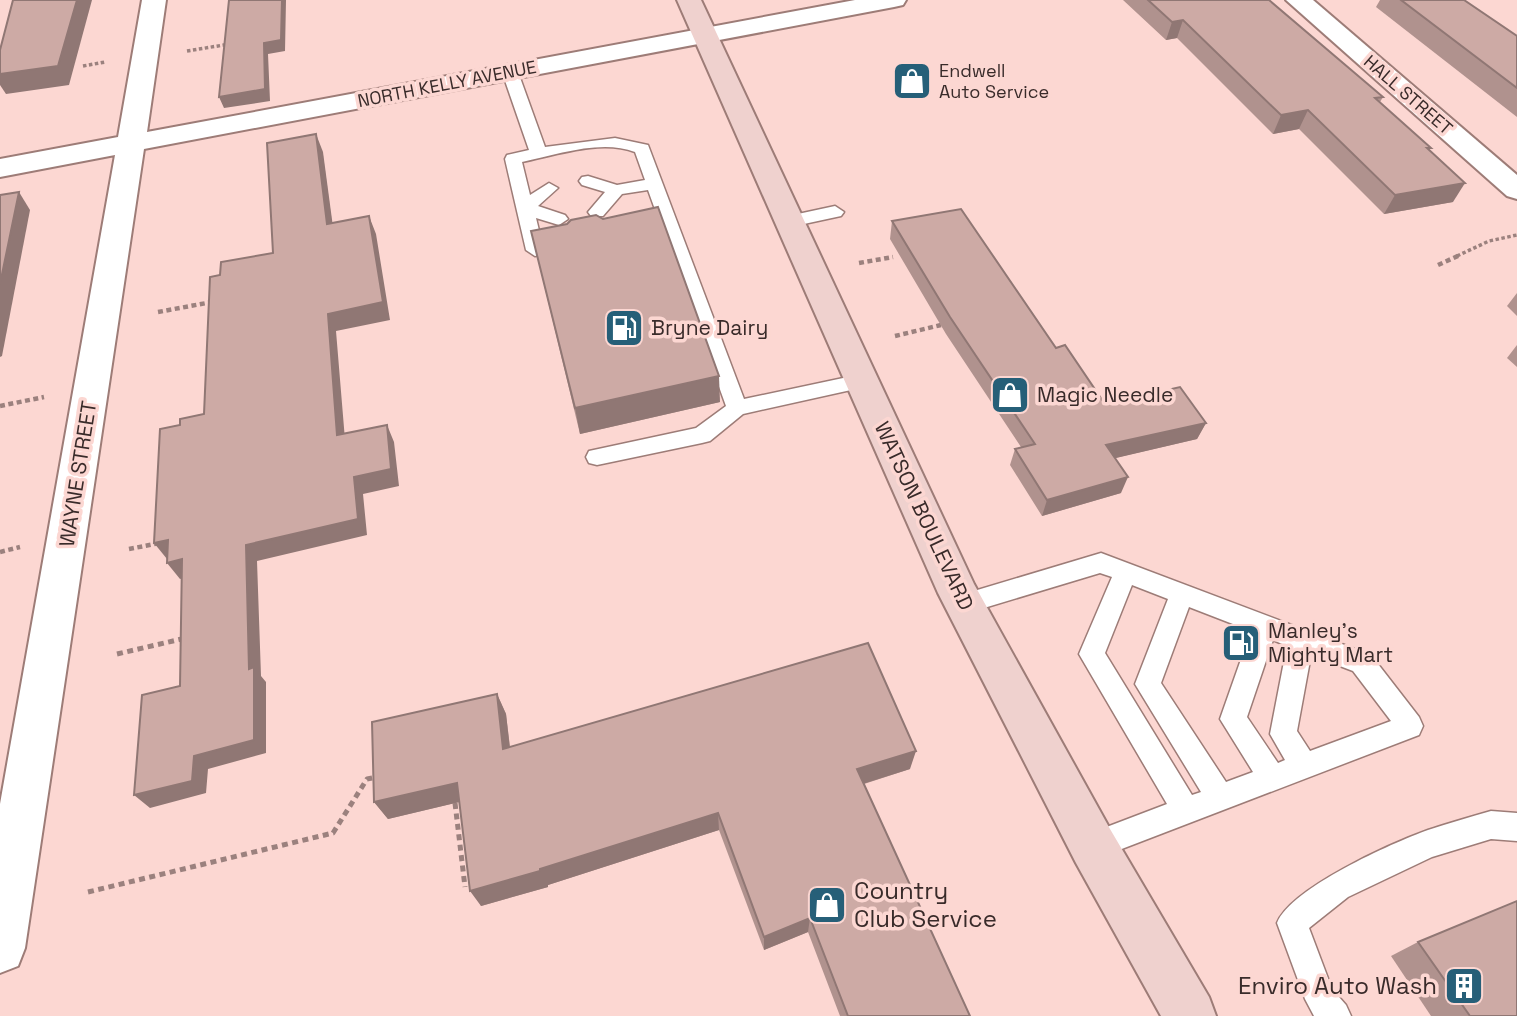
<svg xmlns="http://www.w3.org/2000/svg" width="1517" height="1016" font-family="'Space Grotesk',sans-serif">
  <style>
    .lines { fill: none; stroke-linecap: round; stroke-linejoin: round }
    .lane-casing { stroke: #9d7c77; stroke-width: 3 }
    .street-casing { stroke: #9d7c77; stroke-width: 4 }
    .secondary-casing { stroke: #9d7c77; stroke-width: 4 }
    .path-far2 { stroke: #9b817e; stroke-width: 3.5; stroke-dasharray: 3.5 2.5; stroke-linecap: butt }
    .path-far1 { stroke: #9b817e; stroke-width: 4.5; stroke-dasharray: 5 3.5; stroke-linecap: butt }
    .path { stroke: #9b817e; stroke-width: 5; stroke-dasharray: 6 4.5; stroke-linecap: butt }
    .lane { fill: #fff; fill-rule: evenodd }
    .street { fill: #fff; fill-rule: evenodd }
    .secondary { fill: #efd1ce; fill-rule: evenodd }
    .wall { fill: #b0928e }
    .shaded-wall { fill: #907774 }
    .building { fill: #cdaaa5; stroke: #907774; stroke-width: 2 }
    .labels { text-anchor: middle; stroke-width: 7; stroke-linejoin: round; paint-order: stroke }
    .far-poi-label { font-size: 18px; fill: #392b2a; stroke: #fcd7d2; text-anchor: start }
    .far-street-label { font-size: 18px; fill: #392b2a; stroke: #fcd7d2 }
    .poi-label { font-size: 21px; fill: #392b2a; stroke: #fcd7d2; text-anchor: start }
    .street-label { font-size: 21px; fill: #392b2a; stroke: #fcd7d2 }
    .near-poi-label { font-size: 24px; fill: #392b2a; stroke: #fcd7d2; text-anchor: start }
  </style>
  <rect width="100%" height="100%" fill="#fcd7d2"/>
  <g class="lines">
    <!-- lane casing -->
    <g class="lane-casing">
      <g id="lane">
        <path d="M510 67 518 72 545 147 615 138 648 145 744 399 862 374 869 376 872 381 869 386 743 414 710 441 702 443 597 465 589 463 586 457 589 451 696 428 726 406 648 190 622 194 603 216H591L588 212 605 192 582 185 579 181 582 177 588 176 617 185 645 180 635 152C601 139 556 155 522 162L530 195 549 183 558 188 538 206 565 215 568 219 559 225 536 218 542 243 564 239 573 245 570 249 535 256 526 250 505 159 507 155 529 150 502 72Z"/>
        <path d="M835 206 844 212 841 216 790 227 781 221 784 217Z"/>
        <path d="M1101 553 1371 655 1419 717 1423 726 1419 735 1093 860 1083 856 1079 846 1083 836 1167 804 1079 654 1112 577 1100 573 964 614 955 611 952 604 955 597 964 594ZM1132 585 1168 599 1135 684 1201 792 1192 795 1105 653ZM1189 607 1251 631 1220 719 1253 772 1226 782 1161 683ZM1273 640 1287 646 1270 734 1285 760 1278 763 1247 717ZM1311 655 1353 671 1391 721 1310 751 1297 731Z"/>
        <path d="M1491 811 1517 813V841L1491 839 1432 857 1348 897 1309 928 1332 989 1346 1005 1351 1016H1314L1305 999 1277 923C1291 888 1392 843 1428 830 1449 823 1470 817 1491 811Z"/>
      </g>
    </g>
    <!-- street casing -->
    <g class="street-casing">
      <g id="street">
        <path d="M142 0H166L147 132 855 0H906L903 5 894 7 144 149 25 948 18 966 0 973V804L115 155 0 177V159L118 137Z"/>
        <path d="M1286 0H1313L1517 175V199L1507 196Z"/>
      </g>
    </g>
    <!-- secondary casing -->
    <g class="secondary-casing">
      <path id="secondary" d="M677 0H701L974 584 1110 829 1209 997 1216 1016H1161L1076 863 938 593Z"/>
    </g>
    <!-- path-far2 -->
    <g class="path-far2">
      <path d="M187 51 230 44"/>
      <path d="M83 66 105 62"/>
      <path d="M1457 256 1489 241 1517 235"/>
    </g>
    <!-- path-far1 -->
    <g class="path-far1">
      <path d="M859 263 893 257"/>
      <path d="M1438 265 1460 255"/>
      <path d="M158 312 212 302"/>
      <path d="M895 336 941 325"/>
      <path d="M0 406 44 397"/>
      <path d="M129 549 160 543"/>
      <path d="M0 552 20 547"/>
    </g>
    <!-- path -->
    <g class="path">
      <path d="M117 654 186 638"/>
      <path d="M455 803 465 887"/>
      <path d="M88 892 333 833 367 779 378 777"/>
    </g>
    <!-- lane -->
    <use href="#lane" class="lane"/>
    <!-- street -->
    <use href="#street" class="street"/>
    <!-- secondary -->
    <use href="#secondary" class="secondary"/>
  </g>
  <!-- wall -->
  <g class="wall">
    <path d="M1123 0H1269L1383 97 1380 102 1431 148 1429 150 1453 202 1384 214 1299 129 1273 134 1177 38 1166 40Z"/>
    <path d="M1380 0H1464L1517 36V117L1376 7Z"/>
    <path d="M603 219 720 402 580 434 531 231Z"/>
    <path d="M892 221 1056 348 1105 404 1206 423 1197 439 1115 458 1121 493 1042 516 1010 465 1015 449 1021 447 946 334 890 239Z"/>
    <path d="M1517 293V316L1507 306Z"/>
    <path d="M1517 345V367L1507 358Z"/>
    <path d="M497 694 506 714 510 747 910 769 864 784 970 1016H840L808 932 764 950 719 830 548 885V887L481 906 459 802 388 819 374 802Z"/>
    <path d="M1418 942 1517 1016H1431L1391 956Z"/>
  </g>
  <!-- shaded-wall -->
  <g class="shaded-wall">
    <path d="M77 0H92L69 85 6 94 0 85V74Z"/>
    <path d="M282 0H286L285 51 268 54 270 101 224 108 219 97 264 43Z"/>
    <path d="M1183 20 1177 38 1166 40 1172 22Z"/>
    <path d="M1308 110 1299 129 1273 134 1281 115Z"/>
    <path d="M316 134 323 152 335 242 327 224Z"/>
    <path d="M1465 183 1453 202 1384 214 1395 195Z"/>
    <path d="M19 192 30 210 2 356 0 357V284Z"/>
    <path d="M369 216 376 234 390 320 336 331 346 452 337 435 328 314Z"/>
    <path d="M719 376 720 402 580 434 575 408Z"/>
    <path d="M1206 423 1197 439 1099 462 1106 445Z"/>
    <path d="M387 425 394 442 399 486 363 494 367 535 257 561 261 676 266 682V753L208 769 206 793 150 808 134 795 194 756 249 669 246 545 354 477Z"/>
    <path d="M1128 477 1121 493 1042 516 1047 500Z"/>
    <path d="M168 540 167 559 154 543Z"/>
    <path d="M182 559 195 575 180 579 167 563Z"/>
    <path d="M497 694 506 714 512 767 503 749Z"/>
    <path d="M916 751 910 769 853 787 857 769Z"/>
    <path d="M457 783 468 800 388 819 374 802Z"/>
    <path d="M718 813 719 830 548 885V887L481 906 470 891Z"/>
    <path d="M810 918 808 932 764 950V937Z"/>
  </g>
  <!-- building -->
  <g class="building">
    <path d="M13 0H77L58 66 0 74V50Z"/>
    <path d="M229 0H282L281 40 264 43 265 89 219 97Z"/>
    <path d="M1148 0H1269L1383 97 1375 98 1431 148H1427L1465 183 1395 195 1308 110 1281 115 1183 20 1172 22Z"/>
    <path d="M1401 0H1464L1517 36V88Z"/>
    <path d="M316 134 327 224 369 216 383 302 328 314 337 435 387 425 391 469 354 477 358 519 246 545 249 669 254 667V740L194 756 192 781 134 795 142 695 180 686 182 559 167 563 168 540 154 543 160 429 180 425V419L204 414 210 277 220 275 221 262 273 253 267 143Z"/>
    <path d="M19 192 0 284V195Z"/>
    <path d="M658 207 719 376 575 408 531 231 567 224 571 220 596 215 603 219Z"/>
    <path d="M961 209 1056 348 1065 345 1105 404 1180 387 1206 423 1106 445 1128 477 1047 500 1015 449 1035 444 950 317 892 221Z"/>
    <path d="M868 643 916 751 857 769 970 1016H848L810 918 764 937 718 813 540 869V871L470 891 457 783 374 802 372 722 497 694 503 749Z"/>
    <path d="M1517 901V1016H1470L1418 942Z"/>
  </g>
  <!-- icons -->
  <defs>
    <g id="shop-square" transform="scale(2.0125)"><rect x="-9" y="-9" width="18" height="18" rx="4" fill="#265f78" stroke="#fcd7d2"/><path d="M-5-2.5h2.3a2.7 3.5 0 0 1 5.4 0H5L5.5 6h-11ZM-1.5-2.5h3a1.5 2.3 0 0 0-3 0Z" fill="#fff"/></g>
    <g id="fuel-square" transform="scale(2.0125)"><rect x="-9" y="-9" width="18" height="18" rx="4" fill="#265f78" stroke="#fcd7d2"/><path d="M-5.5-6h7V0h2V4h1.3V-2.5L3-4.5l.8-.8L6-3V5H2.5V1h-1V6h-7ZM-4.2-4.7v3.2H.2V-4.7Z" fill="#fff"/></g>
    <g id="building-square" transform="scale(2.0125)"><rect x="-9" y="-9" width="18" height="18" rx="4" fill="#265f78" stroke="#fcd7d2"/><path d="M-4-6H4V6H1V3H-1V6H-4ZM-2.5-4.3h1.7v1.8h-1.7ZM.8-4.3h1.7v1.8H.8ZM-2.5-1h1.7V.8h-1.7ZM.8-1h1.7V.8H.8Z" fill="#fff"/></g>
  </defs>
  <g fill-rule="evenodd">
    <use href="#shop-square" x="912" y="81"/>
    <use href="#fuel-square" x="624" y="328"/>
    <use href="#shop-square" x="1010" y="395"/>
    <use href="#fuel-square" x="1241" y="643"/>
    <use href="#shop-square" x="827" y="905"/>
    <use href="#building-square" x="1464" y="986"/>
  </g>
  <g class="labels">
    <!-- far-poi labels -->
    <g class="far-poi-label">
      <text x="939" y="77">Endwell<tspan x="939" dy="21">Auto Service</tspan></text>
    </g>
    <!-- far-street labels -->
    <g class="far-street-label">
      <text transform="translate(447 84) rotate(-11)" y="6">NORTH KELLY AVENUE</text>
      <text transform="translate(1408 95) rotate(41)" y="6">HALL STREET</text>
    </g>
    <!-- poi labels -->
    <g class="poi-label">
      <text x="651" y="335">Bryne Dairy</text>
      <text x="1037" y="402">Magic Needle</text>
      <text x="1268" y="638">Manley's<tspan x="1268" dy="24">Mighty Mart</tspan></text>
    </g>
    <!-- street labels -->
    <g class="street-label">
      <text transform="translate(78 474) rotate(-81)" y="7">WAYNE STREET</text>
      <text transform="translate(924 516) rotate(65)" y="7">WATSON BOULEVARD</text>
    </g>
    <!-- near-poi labels -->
    <g class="near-poi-label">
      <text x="854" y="899">Country<tspan x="854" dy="28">Club Service</tspan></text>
      <text x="1437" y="994" text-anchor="end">Enviro Auto Wash</text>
    </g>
  </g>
</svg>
